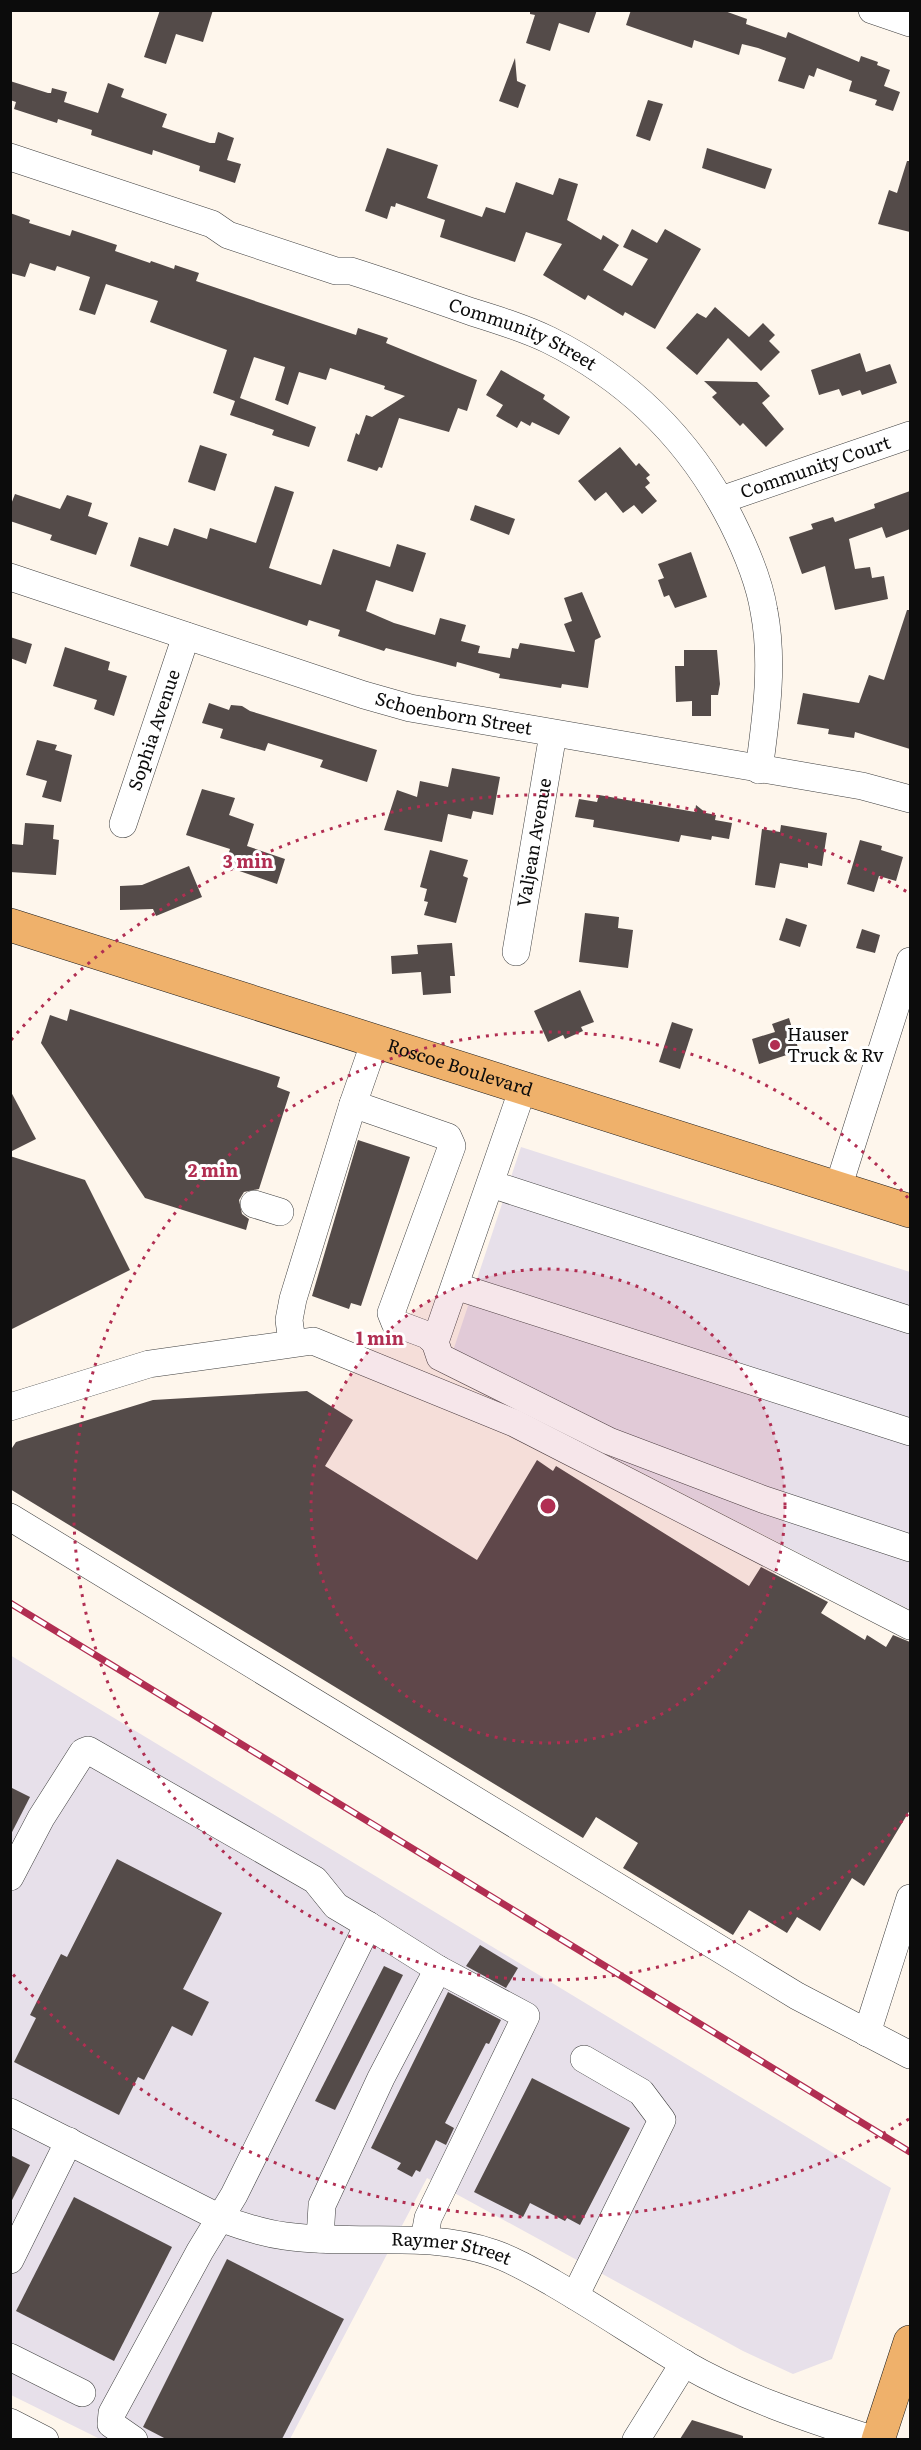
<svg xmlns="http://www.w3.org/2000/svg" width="921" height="2450" font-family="Literata,serif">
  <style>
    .industrial { fill: #e7e0ea }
    .building { fill: #544b49 }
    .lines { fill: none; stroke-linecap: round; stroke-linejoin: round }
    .minor-casing { stroke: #3f3f3f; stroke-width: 28 }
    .major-casing { stroke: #1d1d1d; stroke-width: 34 }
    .minor { stroke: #fff; stroke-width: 27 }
    .major { stroke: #efb16b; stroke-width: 33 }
    .rail-casing { stroke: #b12e52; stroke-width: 7 }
    .rail { stroke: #fff; stroke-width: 4.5; stroke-dasharray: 14; stroke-linecap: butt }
    .ring { fill: none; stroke: #b12e52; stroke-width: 3; stroke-dasharray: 3 6 }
    .poi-dot { fill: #b12e52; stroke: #fff; stroke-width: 2 }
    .labels { text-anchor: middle; stroke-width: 6; stroke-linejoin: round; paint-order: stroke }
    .street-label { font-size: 18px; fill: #0c0c0c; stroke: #fff }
    .poi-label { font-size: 18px; fill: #0c0c0c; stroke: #fff; text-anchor: start }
    .centre { fill: #b12e52; stroke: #fff; stroke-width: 3 }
    .ring-label { font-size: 18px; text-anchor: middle; font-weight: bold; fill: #b12e52; stroke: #fff; stroke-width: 6; stroke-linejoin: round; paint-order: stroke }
  </style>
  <rect width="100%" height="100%" fill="#fef6ec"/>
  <!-- industrial -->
  <g class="industrial">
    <path d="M521 1147 910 1272V1610L446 1372Z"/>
    <path d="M10 1655 891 2188 832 2359 793 2374 743 2351 427 2178 290 2439H100L11 2395Z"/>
  </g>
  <!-- building -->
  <g class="building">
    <path d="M160 10H213L203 42 176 34 166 64 144 57Z"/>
    <path d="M530 10H597L589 33 559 23 550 51 526 43 535 15 530 14Z"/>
    <path d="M631 10H722L747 19 746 24 786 38 788 32 859 62 861 56 878 62 877 65 890 70 884 86 900 92 893 111 875 105 877 100 849 91 852 81 817 68 814 77 809 75 804 89 778 81 786 58 758 48 742 44 739 55 694 40 692 48 626 25Z"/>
    <path d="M515 58 517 81 526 85 518 108 499 101Z"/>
    <path d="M10 81 48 93H51L52 88 67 92 64 102 98 113 108 83 124 89 121 97 167 114 162 127 210 143H215L218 132 234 138 227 160 241 164 235 183 199 171 200 166 153 150 152 155 91 135 92 130 58 119 57 123 14 109 16 102 10 100Z"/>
    <path d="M648 100 663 104 650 141 636 136Z"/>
    <path d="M387 148 438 165 427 198 482 217 486 207 505 213 516 182 553 195 559 178 578 184 567 220 601 240 603 235 619 245 603 270 632 286 648 259 623 247 632 229 657 243 665 229 701 249 655 329 625 312 623 316 588 295 585 300 543 275 562 244 526 232 515 262 440 237 445 220 396 203 395 207 391 206 387 219 365 211Z"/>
    <path d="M707 148 772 169 765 189 702 168Z"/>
    <path d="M907 161H910V232L878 224 889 190 897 193Z"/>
    <path d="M10 213 30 220 29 223 70 236 72 230 117 245 115 251 150 263 151 261 174 269 175 265 199 273 196 281 326 325 356 335 358 328 388 338 386 343 477 380 467 411 458 408 449 432 399 418 382 468 379 467 377 471 347 461 356 433 359 435 366 415 372 417 405 396 384 389 385 386 330 368 326 380 299 372 288 405 275 400 285 367 254 357 240 398 316 427 309 447 272 435 274 430 230 415 235 401 213 393 227 350 150 322 158 301 106 284 95 315 79 310 90 277 57 266 55 271 30 263 25 277 10 273Z"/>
    <path d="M715 307 749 337 763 323 775 335 769 341 780 352 761 371 728 338 697 375 666 348 697 313 706 318Z"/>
    <path d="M860 353 866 372 890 364 897 383 862 395 860 390 842 396 839 389 819 395 811 370Z"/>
    <path d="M501 370 545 395 543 399 570 417 559 435 532 422 530 426 521 421 517 428 496 416 503 405 486 395Z"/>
    <path d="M704 381 757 382 770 396 762 403 784 429 766 447 743 423 740 426 712 397 717 393Z"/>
    <path d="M200 445 227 454 215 491 188 482Z"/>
    <path d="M620 447 636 466 639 463 650 475 646 478 650 483 645 487 657 501 642 514 634 505 623 513 606 492 595 501 578 481Z"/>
    <path d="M275 486 294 492 269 568 321 585 333 549 390 567 397 544 426 553 413 592 376 580 366 611 394 623 435 635 440 618 466 625 461 641 480 646 478 653 510 658 512 648 518 649 520 643 575 652 564 624 572 621 564 598 582 592 601 637 595 640 588 688 562 684 561 688 499 678 500 674 457 662 456 667 386 648 384 651 338 636 340 630 309 620 307 626 130 566 139 537 168 546 174 528 207 539 210 528 256 543Z"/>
    <path d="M910 491V529L886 538 882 527 849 539 855 569 870 567 872 578 884 576 888 599 835 610 825 566 802 574 789 537 813 529 811 524 833 517 835 522 875 508 874 504Z"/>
    <path d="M15 494 60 509 67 495 92 503 88 516 108 523 96 555 50 540 52 535 10 521V507Z"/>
    <path d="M475 505 515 519 509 535 470 520Z"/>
    <path d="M691 552 707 597 675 608 669 595 664 597 658 580 664 578 658 564Z"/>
    <path d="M907 610H910V749L855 732 854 738 828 734 829 729 797 724 803 693 859 703 869 675 884 680Z"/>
    <path d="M10 637 32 644 26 664 10 658Z"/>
    <path d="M65 647 110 662 108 670 127 676 114 716 94 709 97 700 53 686Z"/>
    <path d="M684 650H717L720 684 718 695H711V716H692V701L676 702 675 666H684Z"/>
    <path d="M209 703 229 710 231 705 242 706 250 711 377 750 367 782 320 767 323 760 268 743 265 751 220 738 223 729 202 723Z"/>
    <path d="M37 740 57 745 55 750 72 755 61 802 42 797 47 781 26 775Z"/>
    <path d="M452 768 500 777 493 815 473 811 471 819 448 814 442 842 384 830 397 790 417 797 420 781 448 787Z"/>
    <path d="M202 789 235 798 229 815 254 824 247 846 285 859 277 884 225 866 230 849 186 835Z"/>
    <path d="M599 795 695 812 696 805 706 813 716 815 715 820 732 823 729 839 712 836 711 840 681 835 679 842 593 827 594 820 575 817 579 799 597 802Z"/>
    <path d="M25 823 54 825 53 839 59 840 56 875 10 872 12 844 23 845Z"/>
    <path d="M781 825 827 833 822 866 808 863V868L780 863 775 888 755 885 762 829 780 832Z"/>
    <path d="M860 840 882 846 881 850 903 857 896 881 879 876 874 892 847 884Z"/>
    <path d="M430 850 468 860 463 876 468 878 456 923 424 915 428 902 424 901 427 889 420 887Z"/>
    <path d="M189 866 202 897 156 916 153 909 120 910V886L142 885Z"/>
    <path d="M585 913 619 917 618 928 633 930 628 968 579 962Z"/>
    <path d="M786 918 807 925 800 947 779 940Z"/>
    <path d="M862 929 880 935 875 953 856 948Z"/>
    <path d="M452 943 455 976H450L451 993 423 995 421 972 392 974 391 956 418 954 417 945Z"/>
    <path d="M580 990 594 1022 581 1027 583 1031 565 1039 563 1035 548 1042 534 1011Z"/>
    <path d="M70 1009 280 1077 277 1087 290 1092 259 1189 244 1192 239 1200 242 1214 249 1219 246 1230 145 1198 41 1043 50 1015 67 1021Z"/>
    <path d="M789 1018 799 1051 759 1064 752 1039 775 1032 772 1024Z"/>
    <path d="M672 1022 693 1029 680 1069 659 1062Z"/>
    <path d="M10 1090 36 1139 10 1152Z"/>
    <path d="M358 1140 410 1157 361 1306 351 1303 349 1309 312 1296Z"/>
    <path d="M10 1156 85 1180 130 1270 10 1330Z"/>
    <path d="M307 1391 353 1420 325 1466 477 1560 537 1460 553 1471 556 1466 749 1586 761 1567 828 1602 821 1613 865 1640 867 1635 886 1647 893 1635 910 1642V1810L864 1886 852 1878 820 1931 797 1917 787 1933 749 1910 733 1935 623 1868 638 1843 596 1817 583 1838 10 1489V1451L16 1442 153 1400Z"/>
    <path d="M10 1787 30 1797 10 1836Z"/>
    <path d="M117 1859 222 1913 183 1989 209 2002 192 2036 172 2026 144 2080 138 2077 119 2115 14 2062 36 2018 30 2015 61 1954 67 1957Z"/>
    <path d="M480 1945 518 1968 506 1988 466 1966Z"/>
    <path d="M384 1966 403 1975 335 2110 315 2101Z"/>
    <path d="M448 1992 501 2020 489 2044 486 2043 445 2123 454 2128 446 2145 436 2140 420 2172 416 2170 412 2177 397 2169 401 2163 371 2148Z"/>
    <path d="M532 2078 630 2128 580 2225 567 2218 565 2221 530 2203 523 2217 474 2192Z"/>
    <path d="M10 2155 30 2165 10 2204Z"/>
    <path d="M74 2197 172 2247 114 2361 16 2311Z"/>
    <path d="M227 2259 344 2319 282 2439H166L143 2427Z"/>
    <path d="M692 2420 743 2436V2439H680Z"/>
  </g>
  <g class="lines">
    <!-- minor casing -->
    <g class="minor-casing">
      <g id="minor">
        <path d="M872 10 910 23"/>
        <path id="s1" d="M10 157 212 224 228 235 336 271H351C392 284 432 298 472 312 498 320 524 328 549 340 630 380 691 441 732 522 746 550 759 580 764 611 774 663 766 718 759 770"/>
        <path id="s2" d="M721 500 910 435"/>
        <path id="s3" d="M10 577 364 695 410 708 862 786 910 799"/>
        <path id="s4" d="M123 824 186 636"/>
        <path id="s5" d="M516 952 553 734"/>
        <path d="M375 1041 353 1104 448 1137 452 1146 391 1313 395 1323 427 1335 435 1342"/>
        <path d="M523 1088 435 1342 440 1357 609 1441 762 1499 910 1548"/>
        <path d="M491 1184 910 1320"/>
        <path d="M838 1188 910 961"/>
        <path d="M254 1204 280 1212"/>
        <path d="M455 1286 910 1432"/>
        <path d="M292 1342 289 1320 293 1299 353 1104"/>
        <path d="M10 1407 149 1364 313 1341 514 1423 910 1626"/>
        <path d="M10 1517 797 1996 910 2055"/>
        <path d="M10 1877 41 1818 83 1752 88 1750 315 1880 336 1906 368 1925"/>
        <path d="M867 2033 910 1898"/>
        <path id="s6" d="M10 2112 220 2218C241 2226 262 2233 285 2236 354 2246 425 2230 493 2253 514 2260 534 2272 553 2283 598 2309 641 2338 685 2364 744 2398 810 2419 874 2440"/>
        <path d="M320 2239 322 2205 381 2078 438 1969"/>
        <path d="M10 2260 69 2141"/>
        <path d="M575 2296 662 2120 641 2092 584 2059"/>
        <path d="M10 2357 82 2393"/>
        <path d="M10 2422 45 2440"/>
        <path d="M134 2440 111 2424 112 2413 200 2251 234 2195 368 1925 438 1969 526 2016 428 2218 424 2240"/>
        <path d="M636 2440 684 2363"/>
      </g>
    </g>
    <!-- major casing -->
    <g class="major-casing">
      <g id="major">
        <path id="s7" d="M10 925 910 1211"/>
        <path d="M878 2440 910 2342"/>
      </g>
    </g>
    <!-- minor -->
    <use href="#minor" class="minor"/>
    <!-- major -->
    <use href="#major" class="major"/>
    <!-- rail casing -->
    <g class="rail-casing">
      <path id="rail" d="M10 1603 910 2152"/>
    </g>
    <!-- rail -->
    <use href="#rail" class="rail"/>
  </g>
  <!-- distance rings -->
  <circle cx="548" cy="1506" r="237" fill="#b12e52" fill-opacity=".12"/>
  <g class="ring">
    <circle cx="548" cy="1506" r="237"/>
    <path d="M908 1814A474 474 0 1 1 908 1198"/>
    <path d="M909 2119A711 711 0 0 1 11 1972M11 1040A711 711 0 0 1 909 893"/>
  </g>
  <!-- markers -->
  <circle class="poi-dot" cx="775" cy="1045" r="6"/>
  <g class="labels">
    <!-- street labels -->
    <g class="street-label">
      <text dy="6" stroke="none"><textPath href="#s1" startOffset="544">Community Street</textPath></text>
      <text dy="6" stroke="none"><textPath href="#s2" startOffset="100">Community Court</textPath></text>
      <text dy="6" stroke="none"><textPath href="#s3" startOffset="465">Schoenborn Street</textPath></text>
      <text dy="6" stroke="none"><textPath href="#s4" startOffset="99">Sophia Avenue</textPath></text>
      <text dy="6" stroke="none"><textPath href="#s5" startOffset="111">Valjean Avenue</textPath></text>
      <text dy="6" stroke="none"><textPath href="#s7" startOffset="472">Roscoe Boulevard</textPath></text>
      <text dy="6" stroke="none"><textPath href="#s6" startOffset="470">Raymer Street</textPath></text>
    </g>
    <!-- poi labels -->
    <g class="poi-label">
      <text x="787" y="1041">Hauser<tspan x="787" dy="21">Truck &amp; Rv</tspan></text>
    </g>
  </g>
  <circle cx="548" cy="1506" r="9" class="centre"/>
  <g class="ring-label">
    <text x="248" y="868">3 min</text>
    <text x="213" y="1177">2 min</text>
    <text x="380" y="1345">1 min</text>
  </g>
  <!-- border -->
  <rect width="921" height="2450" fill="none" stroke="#0c0c0c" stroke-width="24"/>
</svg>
